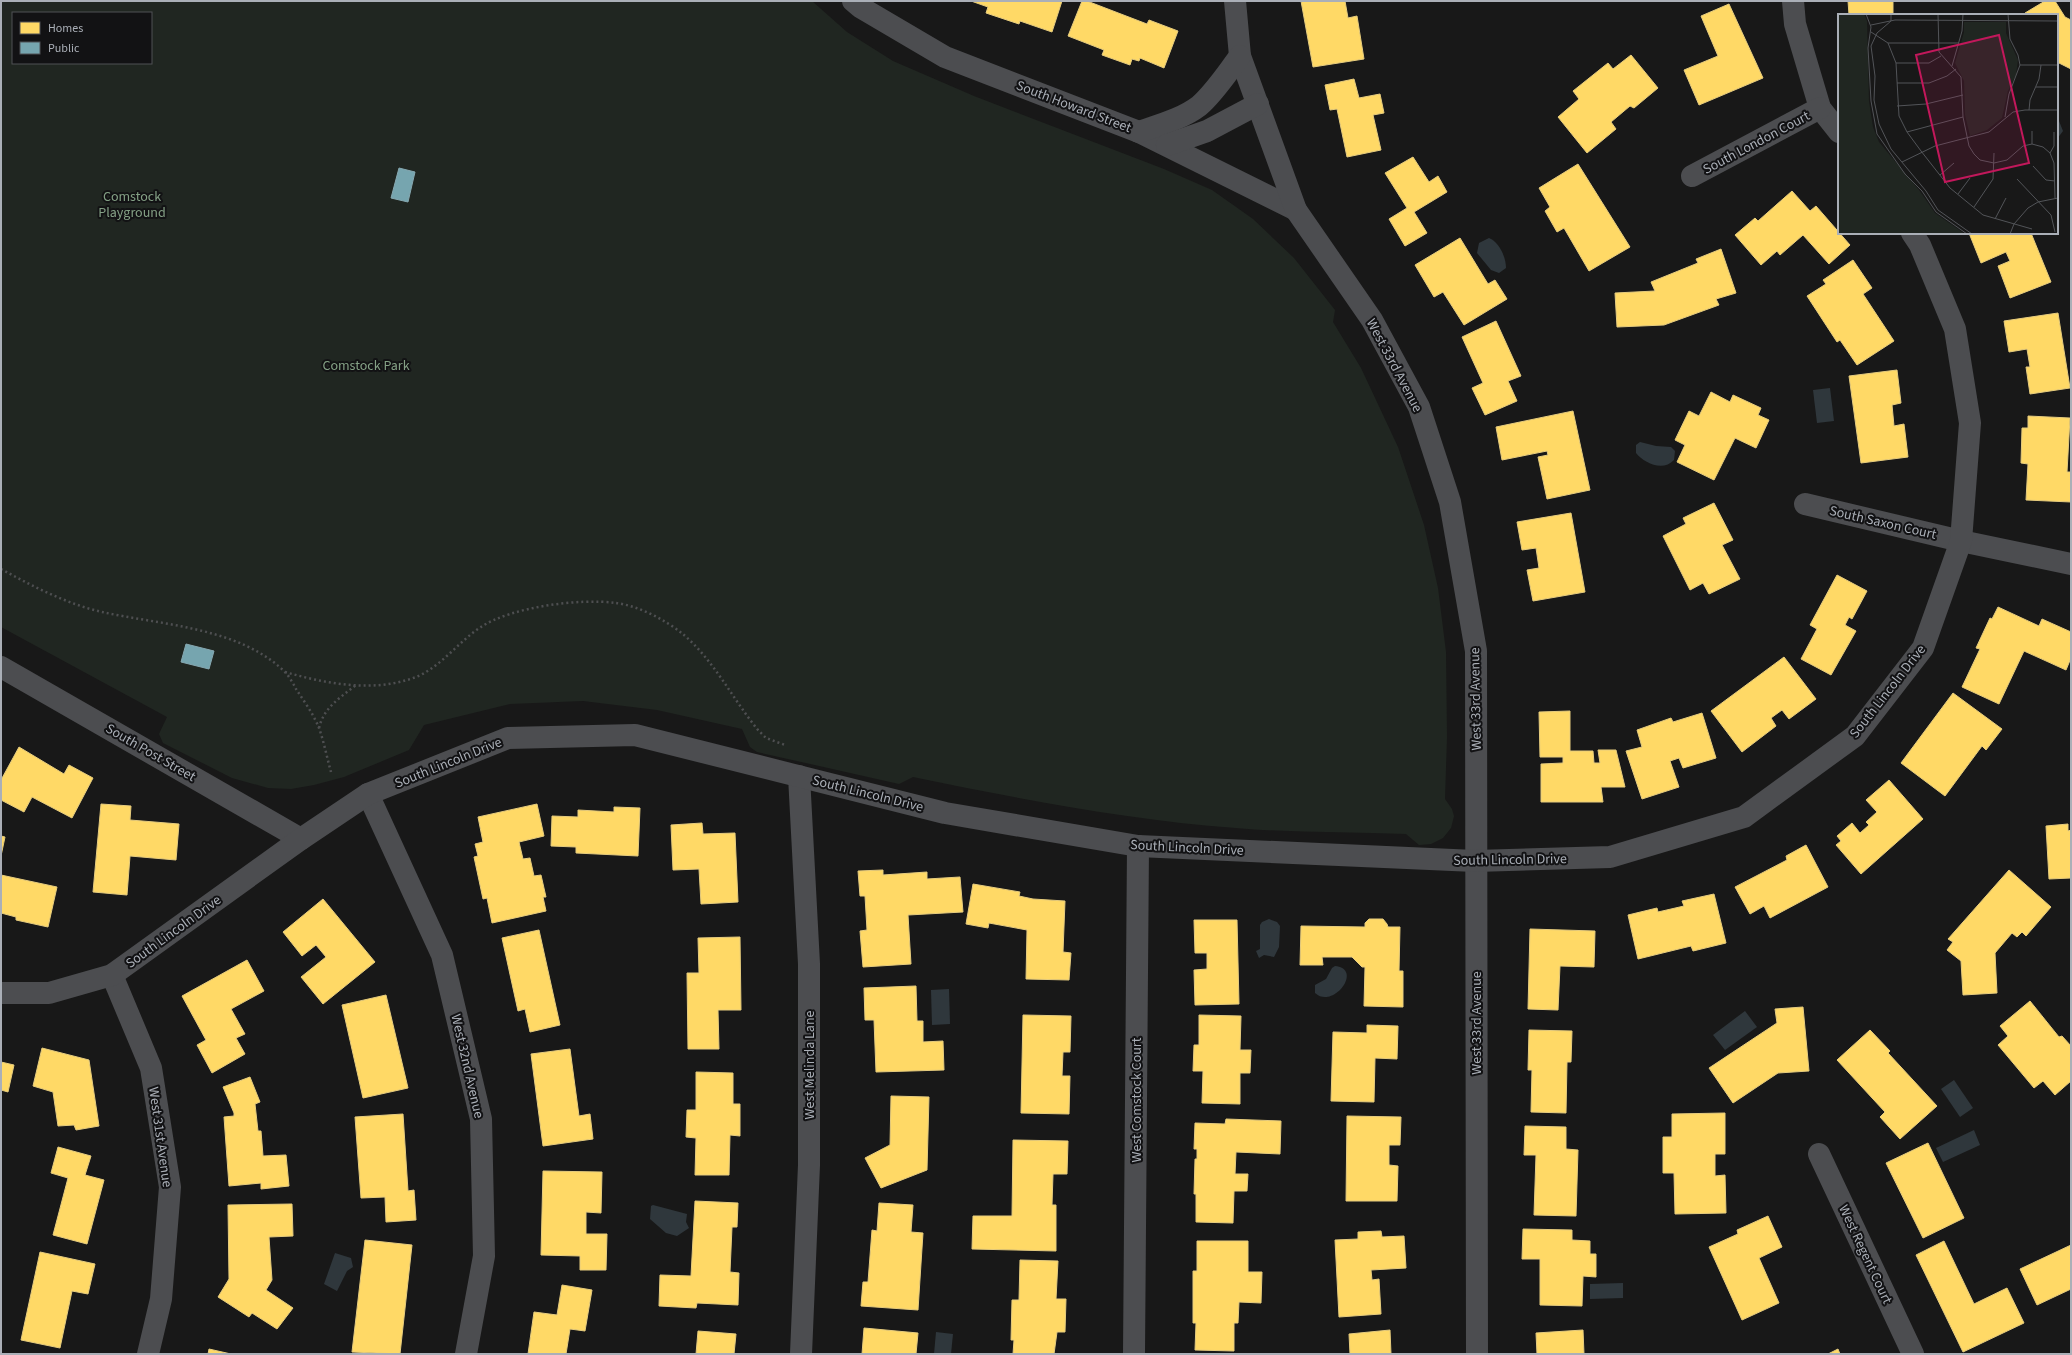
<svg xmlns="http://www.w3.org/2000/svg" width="2072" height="1355" font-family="'Source Sans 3',sans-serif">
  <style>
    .green { fill: #202621; fill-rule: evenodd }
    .water { fill: #2f373c }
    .homes { fill: #ffd966; stroke: #e6cc7e }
    .public { fill: #76a5af; stroke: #86a8b1 }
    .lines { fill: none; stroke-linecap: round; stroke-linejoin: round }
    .path { stroke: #4e4f51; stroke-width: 2.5; stroke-dasharray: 2 3; stroke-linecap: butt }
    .minor { stroke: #4c4d50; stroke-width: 22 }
    .labels { text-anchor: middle; stroke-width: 4; stroke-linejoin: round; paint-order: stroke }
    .street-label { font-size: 14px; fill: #aaafb7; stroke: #121214 }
    .park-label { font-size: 14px; fill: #84a085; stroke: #121214 }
    .inset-road { fill: none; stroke: #525458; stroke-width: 1 }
    .view { fill: #c2185b; fill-opacity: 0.15; stroke: #c2185b; stroke-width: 2 }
    .inset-edge { fill: none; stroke: #aaafb7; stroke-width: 2 }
  </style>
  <rect width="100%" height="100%" fill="#181818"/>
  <!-- green -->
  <path class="green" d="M1 1H812L847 32 893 61 974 96 1164 169 1212 190 1253 219 1294 258 1335 310 1333 322 1361 368 1398 447 1424 525 1438 588 1446 652 1447 737 1445 799 1452 809 1454 816 1451 828 1443 838 1431 844 1419 845 1406 834C1350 832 1292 833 1236 828 1127 820 1020 799 913 777L899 784 757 752 750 747 742 729 657 710 583 701 510 704 424 725 409 750 344 777 314 785 291 789 268 788 232 778 163 743 159 734 167 717 1 627ZM13 13H151V63H13Z"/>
  <!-- water -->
  <g class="water">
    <path d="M2057 111 2059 121 2063 131 2057 139Z"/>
    <path d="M1489 238C1499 242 1506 257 1506 268L1499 273 1491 270 1477 253 1479 243Z"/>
    <path d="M1830 388 1834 421 1817 423 1813 390Z"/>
    <path d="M1640 442 1656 446 1671 447 1675 451 1674 460C1663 472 1644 463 1636 453V445Z"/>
    <path d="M1269 919 1277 922 1280 926 1279 947 1274 957 1264 955 1259 958 1256 951 1260 949V925L1262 922Z"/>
    <path d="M1335 966C1364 969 1333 1010 1315 993V985L1326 979 1332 968Z"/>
    <path d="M949 989 950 1024 932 1025 931 990Z"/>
    <path d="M1745 1011 1757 1027 1725 1050 1713 1035Z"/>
    <path d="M1954 1080 1973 1108 1960 1117 1941 1089Z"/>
    <path d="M1974 1130 1980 1145 1943 1162 1936 1148Z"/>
    <path d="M653 1205 687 1214 686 1222 689 1228 677 1236 666 1233 650 1219 651 1206Z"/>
    <path d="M335 1253 351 1258 353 1267 347 1271 337 1291 324 1284Z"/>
    <path d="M1623 1283V1298L1590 1299V1284Z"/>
    <path d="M936 1332 953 1334 951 1354H934Z"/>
  </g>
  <!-- homes -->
  <g class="homes">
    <path d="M971 1H1062L1052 32 1020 21 1019 24 986 13 988 7Z"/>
    <path d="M1082 1H1087L1147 24 1149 20 1178 31 1164 68 1140 58 1139 61 1132 59 1130 65 1102 55 1104 50 1068 36Z"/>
    <path d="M1301 1H1345L1348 18 1357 16 1364 59 1313 67Z"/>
    <path d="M1848 1H1893V15H1849Z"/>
    <path d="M2045 1H2055L2065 17 2071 20V69L2057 62V15H2026L2025 13Z"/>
    <path d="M1729 4 1763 78 1699 105 1684 70 1718 56 1701 16Z"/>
    <path d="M1631 55 1658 88 1634 108 1630 106 1611 122 1616 129 1587 153 1558 117 1579 99 1573 91 1608 63 1613 69Z"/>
    <path d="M1354 79 1359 98 1380 94 1384 113 1373 115 1381 150 1347 157 1337 109 1330 110 1325 85Z"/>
    <path d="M1413 157 1429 182 1438 176 1447 192 1414 212 1427 233 1405 246 1389 219 1407 208 1385 173Z"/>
    <path d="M1578 164 1630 247 1589 271 1564 228 1557 232 1545 211 1550 207 1539 188Z"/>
    <path d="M1792 191 1810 211 1816 206 1850 245 1829 264 1803 235 1780 255 1777 251 1761 265 1735 235 1755 218 1758 221Z"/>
    <path d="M1969 233H2031L2051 282 2010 298 1998 266 2010 261 2006 252 1981 263Z"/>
    <path d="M1460 238 1488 284 1495 280 1507 299 1464 325 1443 292 1434 297 1415 265Z"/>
    <path d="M1721 249 1736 293 1716 299 1719 305 1664 325 1617 327 1615 293 1655 291 1651 282 1698 263 1696 259Z"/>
    <path d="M1853 260 1872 288 1863 294 1894 341 1857 365 1840 340 1837 342 1807 296 1826 284 1823 280Z"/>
    <path d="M2058 313 2070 388 2030 394 2026 367H2030L2027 349 2009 352 2004 321Z"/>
    <path d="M1496 321 1521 376 1508 381 1517 401 1485 415 1472 388 1483 383 1462 337Z"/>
    <path d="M1897 370 1901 403 1892 405 1894 426 1904 424 1908 457 1861 463 1849 376Z"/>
    <path d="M1711 392 1730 402 1733 395 1761 408 1758 415 1769 420 1756 448 1735 438 1714 480 1677 462 1685 445 1675 440 1689 411 1699 416Z"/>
    <path d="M1573 411 1590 490 1547 499 1538 457 1548 455 1547 451 1502 460 1496 427Z"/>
    <path d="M2028 416 2070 418 2067 472H2071V502L2026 500 2028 464 2021 463 2022 428H2028Z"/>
    <path d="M1714 503 1733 540 1722 545 1740 579 1709 594 1703 583 1690 590 1663 536 1686 524 1683 518Z"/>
    <path d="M1571 513 1585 592 1533 601 1527 570 1539 568 1536 548 1522 550 1517 522Z"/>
    <path d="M1837 575 1867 591 1852 619 1849 617 1845 625 1856 631 1831 675 1801 659 1817 629 1810 625Z"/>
    <path d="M1998 607 2039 626 2042 619 2071 632V658L2066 670 2024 651 1999 704 1962 687 1980 649 1976 648 1990 618 1992 619Z"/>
    <path d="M1784 657 1816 699 1789 719 1782 710 1771 718 1776 726 1742 752 1711 711Z"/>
    <path d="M1953 693 2002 729 1986 750 1982 746 1945 796 1901 763Z"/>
    <path d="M1570 711V751H1593L1594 763H1600L1598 750H1616L1625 787H1601L1603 802H1541V764L1563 763V757H1540L1539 712Z"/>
    <path d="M1702 713 1716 758 1683 768 1679 758 1670 761 1679 787 1642 799 1626 751 1642 747 1637 730 1671 718 1673 722Z"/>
    <path d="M19 747 64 774 69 765 93 778 72 818 32 797 24 812 1 800V780Z"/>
    <path d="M1889 780 1923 819 1861 874 1836 845 1841 841 1837 836 1852 823 1860 833 1869 825 1866 822 1877 812 1866 800Z"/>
    <path d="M101 804 131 806 130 820 179 824 176 860 130 856 127 895 93 892Z"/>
    <path d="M537 804 544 836 519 842 523 859 530 858 534 876 541 875 546 897H543L546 911 492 923 487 898 483 899 474 857 478 856 475 844 483 842 478 817Z"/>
    <path d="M614 807 640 808 638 856 576 853V847L551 846 552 816 578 817V810L614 812Z"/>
    <path d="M702 823 703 834 735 833 738 902 701 904 699 869 673 870 671 825Z"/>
    <path d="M2068 824V831L2071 830V878L2049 879 2046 826Z"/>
    <path d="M1 836 5 837 1 856Z"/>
    <path d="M1806 845 1828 887 1770 918 1764 906 1750 914 1735 887 1787 860 1786 856Z"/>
    <path d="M883 870V875L927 872V879L960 877 963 912 908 915 911 964 863 967 860 931 867 930 865 896H860L858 871Z"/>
    <path d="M2009 870 2051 907 2026 936 2022 932 2017 937 2012 933 1995 953 1997 993 1963 995 1961 961 1947 950 1953 942 1948 939Z"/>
    <path d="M1 875 57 887 48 927 16 920V917L1 913Z"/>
    <path d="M973 884 1020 892 1019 896 1033 899 1065 901 1063 952 1071 953 1069 980 1026 979 1027 930 989 923 988 928 966 924Z"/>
    <path d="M1714 894 1726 943 1693 951 1691 946 1638 959 1628 915 1657 908 1658 912 1684 906 1682 901Z"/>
    <path d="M323 899 375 962 323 1004 301 977 326 957 316 945 302 956 283 932Z"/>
    <path d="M1369 919H1383L1387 924 1388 927H1400L1399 971H1403V1007L1364 1006 1365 967H1362L1352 957H1322L1323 965H1300L1301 926 1365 927V923Z"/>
    <path d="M1194 920H1237L1239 1004 1195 1005 1194 970 1207 969V953H1195Z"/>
    <path d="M1530 929 1595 931 1594 967 1560 966 1558 1010 1528 1009Z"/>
    <path d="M539 930 560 1025 530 1032 525 1009 518 1011 502 938Z"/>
    <path d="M740 937 741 1010H718L719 1049H688L687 973H699L698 938Z"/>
    <path d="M247 960 264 991 231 1009 245 1034 236 1038 245 1054 212 1073 197 1045 206 1040 182 996Z"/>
    <path d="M916 986 917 1021H923V1042L943 1041 944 1070 876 1072 874 1020H865L864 988Z"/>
    <path d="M386 995 408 1088 363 1098 342 1005Z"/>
    <path d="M2030 1001 2059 1037 2062 1036 2071 1046V1081L2055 1095 2043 1081 2034 1088 1998 1045 2008 1036 2000 1026Z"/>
    <path d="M1803 1007 1809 1071 1778 1073 1733 1103 1709 1068 1777 1023 1775 1009Z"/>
    <path d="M1023 1015 1071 1016 1070 1052H1063L1062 1076H1070L1069 1114 1021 1113Z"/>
    <path d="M1199 1015 1241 1016 1240 1050H1251L1250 1073H1240V1104L1202 1103 1203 1071H1193L1194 1045H1199Z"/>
    <path d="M1367 1025 1398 1026 1397 1059 1375 1058 1374 1102 1331 1101 1333 1032 1367 1033Z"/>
    <path d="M1529 1030 1572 1031 1571 1062H1567L1566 1113 1531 1112 1532 1070H1528Z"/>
    <path d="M1870 1030 1890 1051 1888 1053 1937 1106 1900 1139 1880 1117 1885 1112 1837 1060Z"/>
    <path d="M42 1048 89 1060 99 1126 76 1130 74 1125 58 1126 53 1092 33 1086Z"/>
    <path d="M570 1049 579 1116 590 1114 593 1139 543 1146 531 1054Z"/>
    <path d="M1 1062 14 1065 8 1092 1 1090Z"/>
    <path d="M696 1072 733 1073V1104H740V1136L730 1135 729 1175H695L696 1138 686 1137 687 1110H696Z"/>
    <path d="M250 1077 260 1102 255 1104 258 1131H261L263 1156 286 1155 289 1186 261 1189V1183L229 1186 224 1117 234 1116V1113L223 1087Z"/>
    <path d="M891 1096 929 1097 927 1170 881 1188 865 1158 890 1145Z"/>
    <path d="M1725 1113V1154H1715V1176L1725 1175 1726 1213 1675 1214 1674 1173H1663V1137H1672V1114Z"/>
    <path d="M403 1114 408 1191 414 1190 416 1220 386 1222 385 1197 361 1198 355 1117Z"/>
    <path d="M1347 1116 1401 1117 1400 1145H1389V1165L1398 1166 1397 1201H1346Z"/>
    <path d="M1226 1119 1281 1121 1280 1154 1236 1152 1235 1174H1248L1247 1191H1234L1233 1223 1196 1222V1194H1194L1195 1159H1197V1149H1194L1195 1123 1225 1124Z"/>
    <path d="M1525 1126 1566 1127V1149L1578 1150 1576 1216 1534 1215 1536 1155H1524Z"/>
    <path d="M1013 1140 1068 1141 1067 1174H1053L1052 1205H1056V1251L972 1249 973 1216H1012Z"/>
    <path d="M1928 1143 1964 1218 1923 1238 1886 1163Z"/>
    <path d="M58 1147 91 1156 85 1175 104 1180 87 1244 53 1235 68 1178 51 1173Z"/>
    <path d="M543 1171 602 1172 601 1213 586 1212V1234H607L606 1270H580V1256L541 1255Z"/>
    <path d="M695 1201 738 1203 737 1227H732L730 1272 739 1273 738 1305 697 1303 696 1308 659 1306 660 1275 691 1276Z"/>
    <path d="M879 1203 913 1205 911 1232 923 1233 918 1310 861 1306 863 1282H868L872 1230 877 1231Z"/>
    <path d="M292 1204 293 1236 269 1237 272 1280 266 1290 293 1308 277 1329 252 1313 249 1317 218 1297 229 1279 228 1205Z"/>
    <path d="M1768 1216 1782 1247 1759 1258 1779 1303 1742 1320 1709 1247 1738 1234 1737 1230Z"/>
    <path d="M1523 1229 1572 1230V1240L1590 1241V1254H1596V1277L1583 1276 1582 1306 1540 1305V1259H1522Z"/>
    <path d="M1381 1231 1382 1237 1404 1236 1406 1268 1371 1270 1372 1280 1379 1279 1381 1314 1339 1317 1335 1240 1358 1239V1232Z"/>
    <path d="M365 1240 412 1245 400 1354 352 1352Z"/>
    <path d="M1197 1241H1248V1272H1262L1261 1303 1239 1302 1238 1323H1234V1351L1195 1350 1196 1323H1193V1271H1197Z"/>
    <path d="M1944 1241 1974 1304 2007 1288 2024 1323 1963 1352 1916 1255Z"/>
    <path d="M2071 1245V1289L2037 1305 2020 1269Z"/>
    <path d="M40 1252 95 1264 88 1294 72 1291 60 1348 21 1340Z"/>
    <path d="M1020 1260 1058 1261 1056 1299H1066L1065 1332H1057L1054 1354H1013L1014 1340H1011L1012 1300H1019Z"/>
    <path d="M562 1285 592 1290 585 1331 570 1329 566 1354H528L534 1312 557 1315Z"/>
    <path d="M864 1328 918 1333 916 1354H862Z"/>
    <path d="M1390 1330 1391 1354H1350L1349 1334Z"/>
    <path d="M1583 1330 1584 1354H1537L1536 1333Z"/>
    <path d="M698 1331 736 1334 734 1354H696Z"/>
    <path d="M209 1349 231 1354H208Z"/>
    <path d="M1838 1349 1840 1354H1828Z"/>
  </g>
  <!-- public -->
  <g class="public">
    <path d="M399 168 415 172 408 202 391 198Z"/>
    <path d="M186 644 214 651 209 669 181 662Z"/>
  </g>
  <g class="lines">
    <!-- path -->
    <g class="path">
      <path d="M1 569C32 586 67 604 102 612 161 625 238 627 284 671 289 676 293 683 296 689 304 701 314 715 319 728 324 742 327 758 331 772"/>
      <path d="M285 672C327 684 374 693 416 677 441 667 459 641 481 627 511 607 580 598 616 603 639 606 666 620 684 635 715 662 732 698 758 730L766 738 785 745"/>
      <path d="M319 728C324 707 340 698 356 685"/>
    </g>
    <!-- minor -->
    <g class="minor">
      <path d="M853 1 860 7 945 57 1139 132 1296 210"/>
      <path d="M1235 1 1240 56 1296 210 1372 320 1419 407 1450 502 1476 651 1477 1354"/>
      <path d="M1793 1 1795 24 1820 108 1839 132"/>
      <path d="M1139 132C1159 125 1182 119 1199 106 1215 92 1227 73 1240 56"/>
      <path d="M1167 145 1207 131 1258 104"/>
      <path d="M1692 176 1820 108"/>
      <path d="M1805 504 1961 541 2071 564"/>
      <path d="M1 667 301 839"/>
      <path d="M799 776 809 964V1165L801 1354"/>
      <path d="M368 794 442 955 481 1119 484 1256 466 1354"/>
      <path d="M112 975 151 1068 170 1187 161 1299 148 1354"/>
      <path d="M1 993H49L112 975 301 839 368 794 508 738 635 735 945 813 1138 846 1475 861 1610 857 1744 817 1855 736 1923 648 1961 541 1970 423 1955 329 1920 245 1912 233"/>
      <path d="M1819 1154 1913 1354"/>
      <path d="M1134 1354 1138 846"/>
    </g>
  </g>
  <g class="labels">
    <!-- street labels -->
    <g class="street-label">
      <text transform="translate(1074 106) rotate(21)" y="5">South Howard Street</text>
      <text transform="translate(1756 142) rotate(-28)" y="5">South London Court</text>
      <text transform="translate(1395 365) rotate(62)" y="5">West 33rd Avenue</text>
      <text transform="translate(1883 522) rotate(13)" y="5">South Saxon Court</text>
      <text transform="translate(1887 691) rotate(-52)" y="5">South Lincoln Drive</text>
      <text transform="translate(1475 699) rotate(-91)" y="5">West 33rd Avenue</text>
      <text transform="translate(151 752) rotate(30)" y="5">South Post Street</text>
      <text transform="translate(448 762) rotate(-22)" y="5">South Lincoln Drive</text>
      <text transform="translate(868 793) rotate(14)" y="5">South Lincoln Drive</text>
      <text transform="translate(1187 847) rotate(3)" y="5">South Lincoln Drive</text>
      <text transform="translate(1510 859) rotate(-1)" y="5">South Lincoln Drive</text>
      <text transform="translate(173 931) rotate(-36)" y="5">South Lincoln Drive</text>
      <text transform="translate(1476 1023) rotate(-90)" y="5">West 33rd Avenue</text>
      <text transform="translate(809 1065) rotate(-90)" y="5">West Melinda Lane</text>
      <text transform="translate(468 1066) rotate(77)" y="5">West 32nd Avenue</text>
      <text transform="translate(1136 1100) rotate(-90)" y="5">West Comstock Court</text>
      <text transform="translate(161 1137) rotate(82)" y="5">West 31st Avenue</text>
      <text transform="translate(1866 1254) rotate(65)" y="5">West Regent Court</text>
    </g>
    <!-- park labels -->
    <g class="park-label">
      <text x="132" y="201">Comstock<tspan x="132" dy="16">Playground</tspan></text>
      <text x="366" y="370">Comstock Park</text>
    </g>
  </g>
  <!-- overview -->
  <g transform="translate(1838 14)">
    <rect width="220" height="220" fill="#181818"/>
    <path d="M0 0H26L29 7 31 87 35 113 41 128 81 176 97 199 127 220H0ZM126 8H168V19L180 46 178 61 170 77 164 104 149 116 132 122 127 101 126 67 117 49 126 18Z" fill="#202621"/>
    <path class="inset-road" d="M28 0 33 13 30 34 33 87 39 120 67 160 84 177 98 198 129 220M53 0V7L39 19 33 32 37 62 36 86 41 110 53 135 88 177 100 196 134 220M100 0 101 38 123 63 125 103 131 132 136 140 142 146 156 149 169 146 185 132 194 130 205 133 212 139 216 149 217 184M33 11 57 6 220 7M33 18 50 29H121M50 29 58 49 61 102 69 118 83 137 112 174 145 201 194 215M58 49H91L103 42M182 51H220M114 52 124 17 125 0M59 69H91L109 62 118 55M198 73H220M59 92 88 90 125 81M191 96 192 86 201 65 203 51M167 103 171 80 182 51 180 41 172 25 170 0M194 117V130M69 118 125 103M212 139 216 132V118M64 148 97 132 151 118 175 98 187 96H220M195 152 208 166 217 167M102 161 116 149M179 165 213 201 217 218M120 180 132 164M136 193 155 165 156 139M157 205 168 184M172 220 176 210 190 194 200 188 220 184"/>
    <path class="view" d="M161 21 191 149 107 168 78 41Z"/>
    <rect width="220" height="220" class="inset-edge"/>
  </g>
  <!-- border -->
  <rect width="2072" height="1355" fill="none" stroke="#aaafb7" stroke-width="4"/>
  <!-- legend -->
  <rect x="12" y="12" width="140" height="52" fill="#121214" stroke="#4f5155"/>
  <rect x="20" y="22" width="20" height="12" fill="#ffd966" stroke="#4f5155"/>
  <text x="48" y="32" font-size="12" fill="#aaafb7">Homes</text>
  <rect x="20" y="42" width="20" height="12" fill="#76a5af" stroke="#4f5155"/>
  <text x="48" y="52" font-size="12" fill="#aaafb7">Public</text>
</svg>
